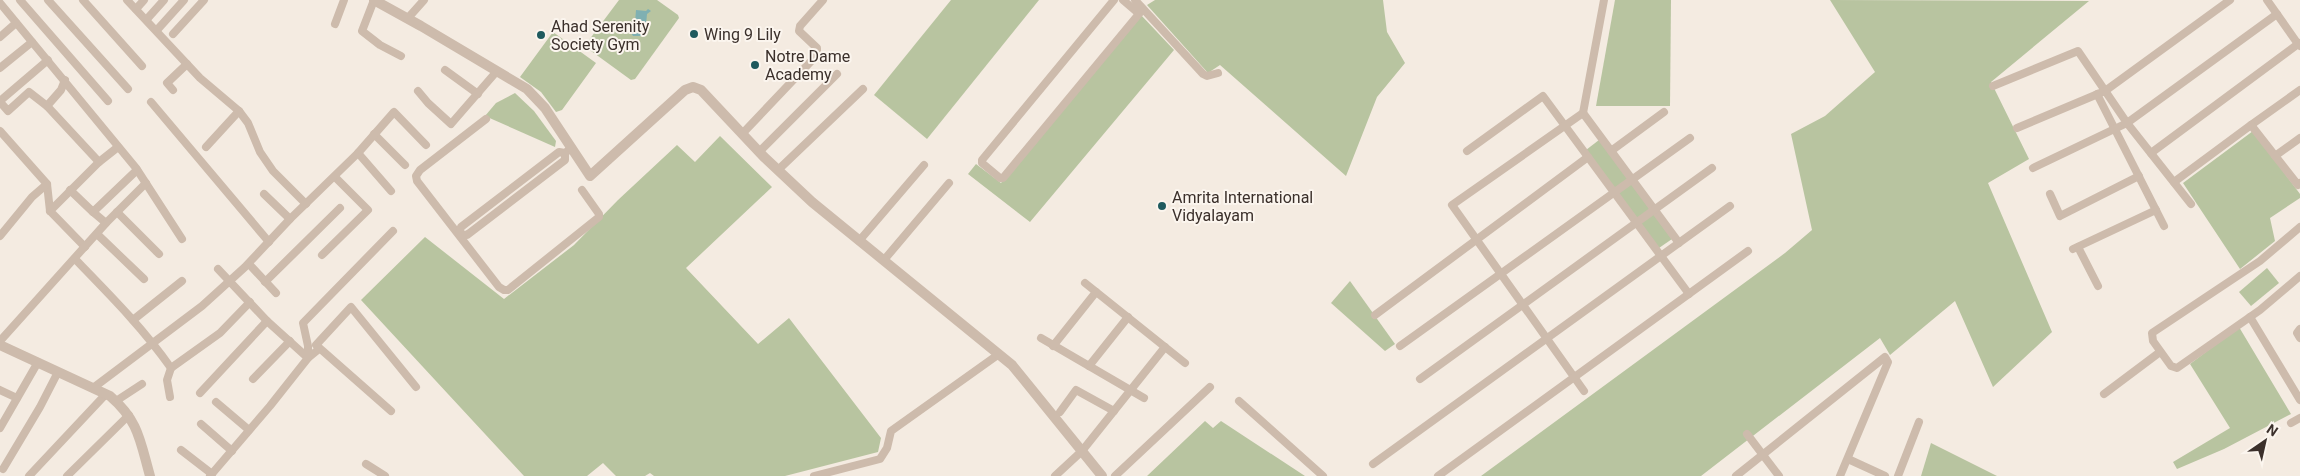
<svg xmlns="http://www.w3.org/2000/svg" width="2300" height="476" font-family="Roboto,sans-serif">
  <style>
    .green { fill: #b8c4a0 }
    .water { fill: #7fb0b2 }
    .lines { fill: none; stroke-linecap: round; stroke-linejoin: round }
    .minor { stroke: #cdbbac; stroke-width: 8 }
    .tertiary { stroke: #cdbbac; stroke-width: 10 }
    .poi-dot { fill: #1f5a5e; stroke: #fbf5ee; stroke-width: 2 }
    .labels { text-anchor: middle; stroke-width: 4; stroke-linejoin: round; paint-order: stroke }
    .poi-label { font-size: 16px; fill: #3b302b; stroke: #fbf5ee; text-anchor: start }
  </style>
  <rect width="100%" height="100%" fill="#f4ebe1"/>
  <!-- green -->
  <g class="green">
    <path d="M619 0H657L678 15 679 18 635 79 631 80 587 48 586 44Z"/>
    <path d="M951 0H1039L927 139 874 95Z"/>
    <path d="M1155 0H1383L1387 32 1405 63 1377 97 1346 176 1220 65 1208 73 1147 5Z"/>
    <path d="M1615 0H1671L1670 106H1596Z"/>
    <path d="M1830 0 2089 1 1991 82 2029 159 1988 183 2052 332 1993 387 1955 301 1890 355 1880 338 1701 476H1481L1785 253 1812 230 1791 134 1825 116 1875 72Z"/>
    <path d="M1141 15 1174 50 1030 222 968 174 976 164 1001 183Z"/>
    <path d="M553 32 596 63 562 110 556 112 541 92 520 77Z"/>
    <path d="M515 93 534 111 556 141 555 147 485 116 496 103Z"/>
    <path d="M2253 131 2300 194V198L2270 218 2275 241 2240 269 2183 183Z"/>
    <path d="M720 136 772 187 686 268 758 344 789 318 881 438 878 452 785 476H654L650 473 645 476H616L603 463 587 476H524L361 300 425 237 504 299 574 245 618 200 677 145 695 162Z"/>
    <path d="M1599 140 1672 239 1659 248 1586 150Z"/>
    <path d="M2267 268 2279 283 2251 306 2239 292Z"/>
    <path d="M1350 281 1395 344 1385 351 1331 303Z"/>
    <path d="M2239 327 2291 414 2224 449 2177 469 2173 462 2230 428 2190 364Z"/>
    <path d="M1205 421 1213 428 1221 421 1305 476H1147Z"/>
    <path d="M1931 443 1997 476H1921Z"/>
  </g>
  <!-- water -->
  <path class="water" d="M648 9 651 11 647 14 645 36H633L629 29 635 23 636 10 646 11Z"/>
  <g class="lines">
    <!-- minor -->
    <g class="minor">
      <path d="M20 0 108 101"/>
      <path d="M48 0 128 89"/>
      <path d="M83 0 142 66"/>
      <path d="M127 0 200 78 239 111 248 123 260 152 273 171 306 204"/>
      <path d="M374 0 362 31 380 45 401 56"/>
      <path d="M1114 0 982 160V163L1000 178H1003L1143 9"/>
      <path d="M1123 0 1137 12 1141 7"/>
      <path d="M1135 0 1203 74 1207 76 1218 73"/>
      <path d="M2267 0 2298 44 2300 43"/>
      <path d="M0 3 136 168 182 239"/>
      <path d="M136 9 144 0"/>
      <path d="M408 18 424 0"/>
      <path d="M147 19 164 0"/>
      <path d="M335 24 344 0"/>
      <path d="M157 30 184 0"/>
      <path d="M173 34 204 0"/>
      <path d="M0 37 16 23"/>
      <path d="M0 68 32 42"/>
      <path d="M445 70 478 94"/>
      <path d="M65 80 61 90 47 106 99 162"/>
      <path d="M1993 86 2078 51 2127 123 2191 204"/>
      <path d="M173 90 167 83 187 64"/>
      <path d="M418 91 428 103 451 124 497 71"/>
      <path d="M2097 94 2164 226"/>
      <path d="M0 101 48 60"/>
      <path d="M0 102 8 111 29 92 47 106"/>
      <path d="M151 102 269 242"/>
      <path d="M1583 113 1679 243"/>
      <path d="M486 119 420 170 416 176 417 181 499 287 504 290H508L599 217V214L582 190"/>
      <path d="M2251 125 2300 90"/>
      <path d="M2017 128 2105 91 2230 0"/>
      <path d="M0 131 47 184 50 211"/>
      <path d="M374 134 405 165"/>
      <path d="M742 134 817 55V48L799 31 800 26 823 0"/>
      <path d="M206 147 239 111"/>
      <path d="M1467 151 1543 96 1689 294"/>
      <path d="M1611 151 1664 112"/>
      <path d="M759 152 837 74"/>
      <path d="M358 153 391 191"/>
      <path d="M565 153V160L467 235 459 234 461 227 559 152 565 153 571 148"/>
      <path d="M2151 153 2298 44 2300 46"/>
      <path d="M2275 156 2300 138"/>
      <path d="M2033 168 2127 123 2277 14"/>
      <path d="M778 170 863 89"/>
      <path d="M2174 182 2251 125 2298 185 2300 183"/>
      <path d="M70 190 93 212"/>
      <path d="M264 194 290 219"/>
      <path d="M2050 194 2060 216 2139 176"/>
      <path d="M117 212 159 254"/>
      <path d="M106 223 93 212 137 170"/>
      <path d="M2300 227 2260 261 2152 333 2153 341 2171 366 2177 368 2260 310 2300 276"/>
      <path d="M97 234 144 279"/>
      <path d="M0 236 32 197 47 184"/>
      <path d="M859 241 924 165"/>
      <path d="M85 247 50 211 99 162 118 147"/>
      <path d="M2078 247 2098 286"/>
      <path d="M2073 249 2156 210"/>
      <path d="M322 255 368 210 335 177"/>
      <path d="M75 259C109 294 143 328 171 368L220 333 250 302"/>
      <path d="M884 260 949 183"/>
      <path d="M249 264 276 293"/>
      <path d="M218 269 267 321 308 358 319 349"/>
      <path d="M265 282 340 208"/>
      <path d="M1085 283 1185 363"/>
      <path d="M1375 315 1588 157"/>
      <path d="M2250 317 2300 400"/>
      <path d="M133 320 182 281"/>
      <path d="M2300 329 2297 333 2300 338"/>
      <path d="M1041 338 1144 398"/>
      <path d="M0 341 106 223 146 183"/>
      <path d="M1053 346 1096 292"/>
      <path d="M1400 346 1690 138"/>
      <path d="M1089 366 1128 317"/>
      <path d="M253 379 290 341"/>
      <path d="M1420 379 1712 168"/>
      <path d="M93 388 202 306 245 267 290 219 358 153 394 112 426 145"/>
      <path d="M0 390 17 398"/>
      <path d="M1584 391 1452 205 1583 113 1604 0"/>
      <path d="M200 393 267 321"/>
      <path d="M2104 394 2160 352"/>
      <path d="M170 397 167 380 171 368"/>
      <path d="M116 401 142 384"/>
      <path d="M1239 401 1323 476"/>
      <path d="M216 402 249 430"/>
      <path d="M391 411 316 345 351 307 416 387"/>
      <path d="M1060 412 1076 390 1114 411"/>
      <path d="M2291 423 2300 418"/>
      <path d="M201 424 232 451"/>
      <path d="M0 428 38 362"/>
      <path d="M1747 434 1779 476"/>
      <path d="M181 450 212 474"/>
      <path d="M1848 459 1885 476"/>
      <path d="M366 464 385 476"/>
      <path d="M1373 464 1730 206"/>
      <path d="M3 469 40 407 58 372"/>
      <path d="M29 476 106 394"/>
      <path d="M67 476 129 415"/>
      <path d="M210 476 270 406 308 358V346L303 323 393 231"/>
      <path d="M814 476 880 459 887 448 891 431 999 354"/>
      <path d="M1055 476 1082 451 1165 347"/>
      <path d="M1115 476 1210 387"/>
      <path d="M1438 476 1748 251"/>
      <path d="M1736 476 1885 357 1888 362 1840 476"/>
      <path d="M1898 476 1919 422"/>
    </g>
    <!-- tertiary -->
    <g class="tertiary">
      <path d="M374 0 421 26 527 89 545 108 590 176 685 90 693 87 701 90 764 157 812 202 1012 365 1102 476"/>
      <path d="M0 345 110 396C139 421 140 441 150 476"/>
    </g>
  </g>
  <!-- markers -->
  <g class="poi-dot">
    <circle cx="694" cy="34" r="5"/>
    <circle cx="541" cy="35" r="5"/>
    <circle cx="755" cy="65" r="5"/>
    <circle cx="1162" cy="206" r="5"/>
  </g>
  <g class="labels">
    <!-- poi labels -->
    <g class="poi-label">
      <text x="551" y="32">Ahad Serenity<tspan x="551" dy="18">Society Gym</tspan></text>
      <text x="704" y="40">Wing 9 Lily</text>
      <text x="765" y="62">Notre Dame<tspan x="765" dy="18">Academy</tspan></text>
      <text x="1172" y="203">Amrita International<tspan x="1172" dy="18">Vidyalayam</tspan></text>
    </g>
  </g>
  <!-- north arrow -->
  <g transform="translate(2265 441) rotate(34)" stroke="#fbf5ee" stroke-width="4" paint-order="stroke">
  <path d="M0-4L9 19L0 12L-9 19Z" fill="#3b302b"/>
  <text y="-8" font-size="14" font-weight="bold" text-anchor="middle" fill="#3b302b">N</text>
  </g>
</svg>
